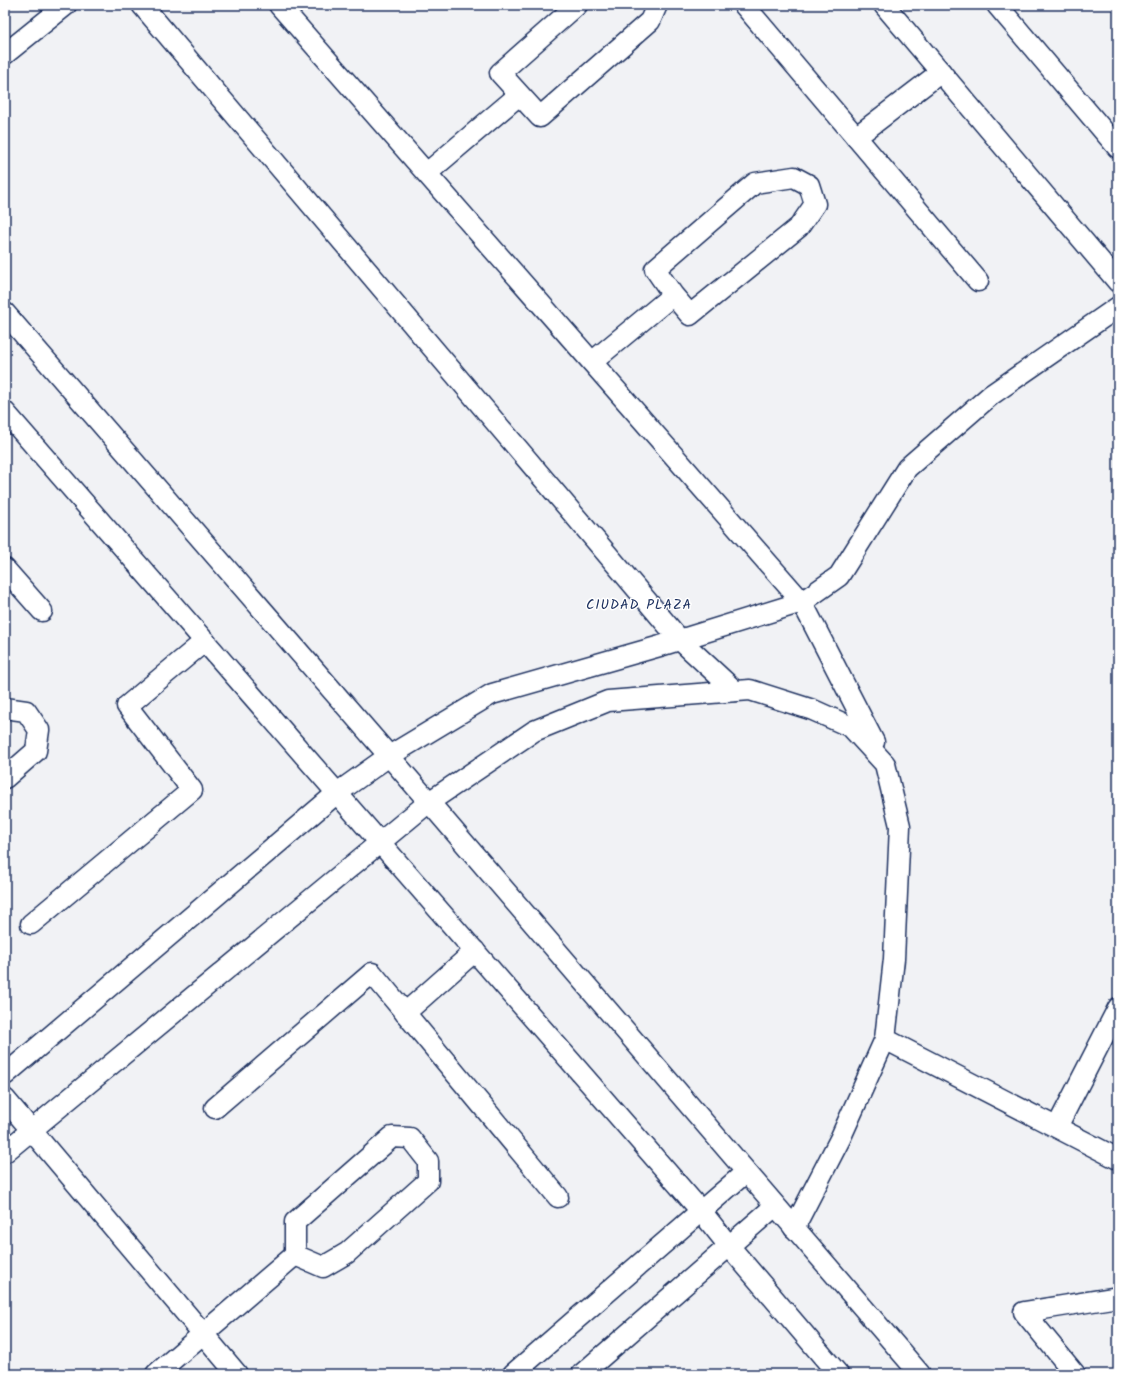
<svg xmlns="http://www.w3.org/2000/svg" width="1123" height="1379" font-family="Kalam,sans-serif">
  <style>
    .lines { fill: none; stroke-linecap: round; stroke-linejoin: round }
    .minor-casing { stroke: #1b2f5e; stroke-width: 23 }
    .minor { stroke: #fff; stroke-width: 20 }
    .labels { text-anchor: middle; stroke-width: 3; stroke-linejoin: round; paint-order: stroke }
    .quarter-label { font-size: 14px; letter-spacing: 1px; fill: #1b2f5e; stroke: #fff }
  </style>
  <rect width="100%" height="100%" fill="#f1f2f5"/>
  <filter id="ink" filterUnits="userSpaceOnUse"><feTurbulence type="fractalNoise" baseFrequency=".025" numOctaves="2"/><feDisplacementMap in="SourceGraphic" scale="8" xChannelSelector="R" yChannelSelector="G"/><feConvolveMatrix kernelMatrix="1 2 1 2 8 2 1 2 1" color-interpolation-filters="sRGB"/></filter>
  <g filter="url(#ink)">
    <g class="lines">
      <!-- minor casing -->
      <g class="minor-casing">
        <g id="minor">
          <path d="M142 5 680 640 735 691"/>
          <path d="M279 5 802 602 874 742"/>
          <path d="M577 5 500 73 540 117 650 21 657 5"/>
          <path d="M744 5 978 281"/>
          <path d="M884 5 1118 282"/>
          <path d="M997 5 1118 148"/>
          <path d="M5 54 66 5"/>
          <path d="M856 137 941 72"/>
          <path d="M427 173 519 95"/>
          <path d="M5 313 429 802 920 1374"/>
          <path d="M592 362 673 295 690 315 799 227 815 204 809 185 794 177 755 183 655 269 673 295"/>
          <path d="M5 412 701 1211 729 1246 838 1374"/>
          <path d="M5 569 42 611"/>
          <path d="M5 708 26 711 39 730 36 751 5 778"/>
          <path d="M31 924 192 790 127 706 205 641"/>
          <path d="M405 1013 475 951"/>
          <path d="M885 1039 1118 1159"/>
          <path d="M5 1075 337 793 389 756 492 694 660 646 802 602 839 576 907 468 991 395 1118 307"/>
          <path d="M5 1099 237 1374"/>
          <path d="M215 1108 372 973 558 1197"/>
          <path d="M1057 1127 1118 1008"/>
          <path d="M392 1137 410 1138 428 1161V1181L347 1253 323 1267 295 1255V1222Z"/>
          <path d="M5 1152 429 802 534 731 608 701 750 690 813 710 851 727 885 764 900 826 894 959 885 1039 840 1139 794 1228"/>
          <path d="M156 1374 295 1255"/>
          <path d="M513 1374 746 1172"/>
          <path d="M582 1374 775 1206"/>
          <path d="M1075 1374 1024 1312 1118 1297"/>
        </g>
      </g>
      <!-- minor -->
      <use href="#minor" class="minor"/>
    </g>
  </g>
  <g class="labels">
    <!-- quarter labels -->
    <g class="quarter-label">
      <text x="639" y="609">CIUDAD PLAZA</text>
    </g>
  </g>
  <!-- margin -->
  <rect width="1123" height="1379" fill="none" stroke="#fff" stroke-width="20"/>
  <rect x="10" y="10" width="1103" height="1359" fill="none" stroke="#1b2f5e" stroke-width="1.5" filter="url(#ink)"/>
</svg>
